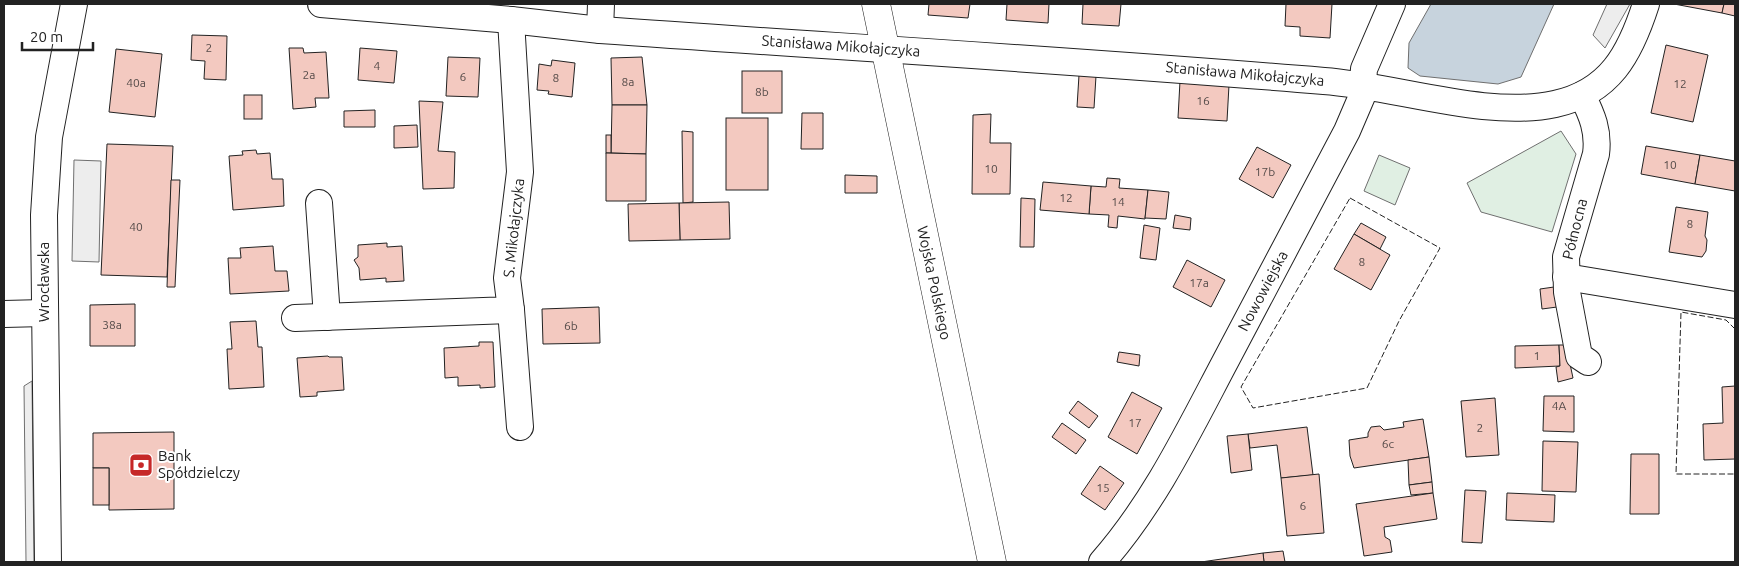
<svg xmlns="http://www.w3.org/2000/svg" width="1739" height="566" font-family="Ubuntu,sans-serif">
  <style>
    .green { fill: #e0efe3; stroke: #6f6f6f }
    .parking { fill: #ededed; stroke: #6f6f6f }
    .water { fill: #c7d3dd; stroke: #6f6f6f }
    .building { fill: #f3c9c0; stroke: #222 }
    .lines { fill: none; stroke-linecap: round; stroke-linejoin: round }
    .minor-casing { stroke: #222; stroke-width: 28 }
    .major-casing { stroke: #222; stroke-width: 29 }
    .minor { stroke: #fff; stroke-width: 26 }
    .major { stroke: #fff; stroke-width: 28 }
    .fence { stroke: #222; stroke-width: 1; stroke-dasharray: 6 2.5; stroke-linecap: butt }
    .labels { text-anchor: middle; stroke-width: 4; stroke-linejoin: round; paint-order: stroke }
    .number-label { font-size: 12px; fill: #564c4a }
    .street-label { font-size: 15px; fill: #222; stroke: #fff }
    .poi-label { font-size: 15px; fill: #222; stroke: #fff; text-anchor: start }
  </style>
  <rect width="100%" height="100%" fill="#fff"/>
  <!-- green -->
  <g class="green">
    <path d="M1561 131 1576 154 1552 232 1481 212 1467 183Z"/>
    <path d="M1379 155 1410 168 1395 205 1364 191Z"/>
  </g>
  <!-- parking -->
  <g class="parking">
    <path d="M1607 4H1630L1605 48 1593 35Z"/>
    <path d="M74 160 101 161 99 262 72 261Z"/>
    <path d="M32 381 34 562H26L24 386Z"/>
  </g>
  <!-- water -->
  <path class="water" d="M1431 4H1554L1521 77 1498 84 1420 76 1408 68 1409 43Z"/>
  <!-- building -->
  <g class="building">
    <path d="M929 4H970L968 18 928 15Z"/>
    <path d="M1007 4H1049L1048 23 1006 20Z"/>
    <path d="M1083 4H1121L1119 26 1082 24Z"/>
    <path d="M1286 4H1332L1330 38 1300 36V27L1285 26Z"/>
    <path d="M1674 4H1724L1722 13Z"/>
    <path d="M1724 4H1735V16L1722 13Z"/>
    <path d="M192 35 227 36 226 80 204 79 205 61 191 60Z"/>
    <path d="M1666 45 1708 55 1693 122 1651 113Z"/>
    <path d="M289 48H303L304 53 326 52 329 98H315L316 107 293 109Z"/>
    <path d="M360 48 397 51 394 83 358 80Z"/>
    <path d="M116 49 162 54 155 117 109 112Z"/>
    <path d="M448 57 480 58 478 97 446 96Z"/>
    <path d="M642 57 647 105H612L611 58Z"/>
    <path d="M552 60 575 63 572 97 548 94 549 91 537 90 539 64 551 66Z"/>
    <rect x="742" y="71" width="40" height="42"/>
    <path d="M1079 75 1096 76 1094 108 1077 107Z"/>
    <path d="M1180 81 1229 85 1227 121 1178 118Z"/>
    <rect x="244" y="95" width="18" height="24"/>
    <path d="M419 101 443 102 438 151 455 152 454 188 423 189Z"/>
    <path d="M612 105H647L646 154 611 153Z"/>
    <path d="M375 110V127H344V111Z"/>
    <path d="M802 113H823V149H801Z"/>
    <path d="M991 114 990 143H1011L1010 194H972L973 115Z"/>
    <rect x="726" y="118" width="42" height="72"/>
    <path d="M417 125 418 147 394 148V126Z"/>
    <path d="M682 131 693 132V202L683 203Z"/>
    <rect x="606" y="135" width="5" height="18"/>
    <path d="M107 144 173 146 167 277 101 275Z"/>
    <path d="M1646 146 1700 155 1695 184 1641 174Z"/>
    <path d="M1257 147 1291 165 1273 198 1239 179Z"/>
    <path d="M256 150 257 154 270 153 272 179H283L284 206 233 210 229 156 243 155 242 151Z"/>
    <path d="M606 153 646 154V201H606Z"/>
    <path d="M1700 155 1735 161V191L1695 184Z"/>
    <path d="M845 175 877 176V193H845Z"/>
    <path d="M1107 178 1120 179 1119 188 1148 190 1145 219 1118 216 1117 228 1108 227 1109 215 1089 214 1091 186 1106 187Z"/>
    <path d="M171 180H180L175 287H167Z"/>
    <path d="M1043 182 1091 186 1089 214 1040 210Z"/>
    <path d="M1148 190 1169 192 1166 219 1145 218Z"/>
    <path d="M1021 198 1035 199 1034 247H1020Z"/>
    <path d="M729 202 730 239 680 240 679 203Z"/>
    <path d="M679 203 680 240 629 241 628 204Z"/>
    <path d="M1676 207 1708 212 1705 236 1707 240 1706 251 1702 257 1669 252Z"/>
    <path d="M1175 215 1191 218 1190 230 1173 228Z"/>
    <path d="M1361 223 1386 237 1380 249 1354 234Z"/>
    <path d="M1144 225 1160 228 1156 260 1140 258Z"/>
    <path d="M1354 234 1390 255 1371 290 1334 269Z"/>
    <path d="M387 243V247L402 246 404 281 386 282V278L360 280 359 268 354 260 358 257V245Z"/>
    <path d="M273 246 275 271H287L289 291 230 294 228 258H241L240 248Z"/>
    <path d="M1187 260 1225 280 1211 307 1173 287Z"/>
    <path d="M1554 287 1557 307 1542 309 1540 289Z"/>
    <path d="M135 304V346H90V305Z"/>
    <path d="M599 307 600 343 543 344 542 309Z"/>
    <path d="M256 321 258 347H262L264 387 229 389 227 349H232L230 322Z"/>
    <path d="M479 342H493L495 387 480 388V385L458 386V377L445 378 444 348 479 346Z"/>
    <path d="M1559 345 1560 366 1515 368V346Z"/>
    <path d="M1559 345H1566L1573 378 1558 382 1556 367 1560 366Z"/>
    <path d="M1119 352 1140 355 1139 366 1117 362Z"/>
    <path d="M328 356 329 357H342L344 390 317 392V396L300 397 297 358Z"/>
    <path d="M1735 386V459L1704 460 1703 424 1723 423 1722 387Z"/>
    <path d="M1132 392 1162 408 1137 454 1108 437Z"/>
    <path d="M1544 396H1574V432L1543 431Z"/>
    <path d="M1495 398 1499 455 1466 457 1461 401Z"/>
    <path d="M1078 401 1098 416 1089 428 1069 413Z"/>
    <path d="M1423 419 1429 457 1354 468 1350 456 1349 440 1368 437V433L1371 427 1380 426 1384 430 1404 427 1403 422Z"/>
    <path d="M1062 423 1086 440 1076 454 1052 437Z"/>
    <path d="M1307 427 1313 475 1281 478 1277 445 1250 448 1248 434Z"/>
    <path d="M174 432V509L109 510V468H93V433Z"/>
    <path d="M1248 434 1252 470 1231 473 1227 436Z"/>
    <path d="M1543 441 1578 442 1576 492 1542 491Z"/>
    <path d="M1631 454H1659V514H1630Z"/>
    <path d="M1429 457 1432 482 1409 485 1408 460Z"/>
    <path d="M1100 466 1124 483 1105 510 1081 494Z"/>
    <rect x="93" y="468" width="16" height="37"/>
    <path d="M1319 474 1324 533 1287 536 1281 478Z"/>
    <path d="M1432 482 1433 493 1411 495 1409 485Z"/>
    <path d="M1465 490 1486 491 1482 543 1462 542Z"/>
    <path d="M1433 493 1437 519 1384 527 1385 537 1390 540 1392 552 1364 556 1356 504Z"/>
    <path d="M1507 493 1555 495 1554 522 1506 520Z"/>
    <path d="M1283 551 1285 562H1264L1263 553Z"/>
    <path d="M1263 553 1264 562H1201Z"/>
  </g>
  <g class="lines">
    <!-- minor casing -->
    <g class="minor-casing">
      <g id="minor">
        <path d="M321 4 511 20 600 30C842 47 1083 61 1324 81 1395 86 1487 119 1555 104 1610 92 1630 54 1646 4"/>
        <path d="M600 30 601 4"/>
        <path d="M1582 95C1592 115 1599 131 1596 154L1566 257 1567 292 1579 356 1588 362"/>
        <path d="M319 203 327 317"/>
        <path d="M1566 277 1735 305"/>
        <path d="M511 310 520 427"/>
        <path d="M4 314 44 313"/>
        <path d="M295 318 511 310 507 278 520 172 511 20"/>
        <path d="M48 562 44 215 49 137 74 4"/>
        <path d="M1102 562C1154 503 1188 432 1225 362 1266 285 1306 208 1347 131L1362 96 1364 69 1392 4"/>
      </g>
    </g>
    <!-- major casing -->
    <g class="major-casing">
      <path id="major" d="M876 4 992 562"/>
    </g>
    <!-- minor -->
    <use href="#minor" class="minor"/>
    <!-- major -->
    <use href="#major" class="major"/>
    <!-- fence -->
    <g class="fence">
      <path d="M1350 198 1440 248 1399 321 1367 388 1253 408 1241 387Z"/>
      <path d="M1735 329 1726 320 1681 312 1676 474H1735"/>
    </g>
  </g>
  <!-- icons -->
  <defs>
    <g id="bank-square" transform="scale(1.25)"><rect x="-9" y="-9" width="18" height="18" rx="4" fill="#c62828" stroke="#fff"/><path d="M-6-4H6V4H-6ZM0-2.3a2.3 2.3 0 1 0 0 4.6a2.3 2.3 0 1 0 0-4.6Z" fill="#fff"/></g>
  </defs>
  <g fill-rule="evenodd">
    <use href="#bank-square" x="141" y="465"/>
  </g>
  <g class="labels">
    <!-- number labels -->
    <g class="number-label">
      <text x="209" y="52">2</text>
      <text x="377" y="70">4</text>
      <text x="309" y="79">2a</text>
      <text x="463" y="81">6</text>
      <text x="556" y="82">8</text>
      <text x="628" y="86">8a</text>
      <text x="136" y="87">40a</text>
      <text x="1680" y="88">12</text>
      <text x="762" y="96">8b</text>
      <text x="1203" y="105">16</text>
      <text x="1670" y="169">10</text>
      <text x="991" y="173">10</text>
      <text x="1265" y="176">17b</text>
      <text x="1066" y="202">12</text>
      <text x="1118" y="206">14</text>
      <text x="1690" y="228">8</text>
      <text x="136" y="231">40</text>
      <text x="1362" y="266">8</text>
      <text x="1199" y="287">17a</text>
      <text x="112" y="329">38a</text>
      <text x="571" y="330">6b</text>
      <text x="1537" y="360">1</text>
      <text x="1559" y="410">4A</text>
      <text x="1135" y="427">17</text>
      <text x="1480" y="432">2</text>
      <text x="1388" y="448">6c</text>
      <text x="1103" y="492">15</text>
      <text x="1303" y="510">6</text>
    </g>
    <!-- street labels -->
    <g class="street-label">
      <text transform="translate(841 46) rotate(4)" y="5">Stanisława Mikołajczyka</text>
      <text transform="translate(1245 74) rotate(5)" y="5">Stanisława Mikołajczyka</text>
      <text transform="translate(514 228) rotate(-84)" y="5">S. Mikołajczyka</text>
      <text transform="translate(1575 229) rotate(-76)" y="5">Północna</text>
      <text transform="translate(44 282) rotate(-90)" y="5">Wrocławska</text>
      <text transform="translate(934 283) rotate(78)" y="5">Wojska Polskiego</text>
      <text transform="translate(1263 291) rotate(-62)" y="5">Nowowiejska</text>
    </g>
    <!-- poi labels -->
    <g class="poi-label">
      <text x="158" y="461">Bank<tspan x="158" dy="17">Spółdzielczy</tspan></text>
    </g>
  </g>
  <!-- border -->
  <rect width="1739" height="566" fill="none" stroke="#222222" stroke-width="10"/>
  <!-- scale -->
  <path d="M22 42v8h71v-8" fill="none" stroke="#222222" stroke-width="2.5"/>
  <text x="30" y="42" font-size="15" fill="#222222" stroke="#ffffff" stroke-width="4" paint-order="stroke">20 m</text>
</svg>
